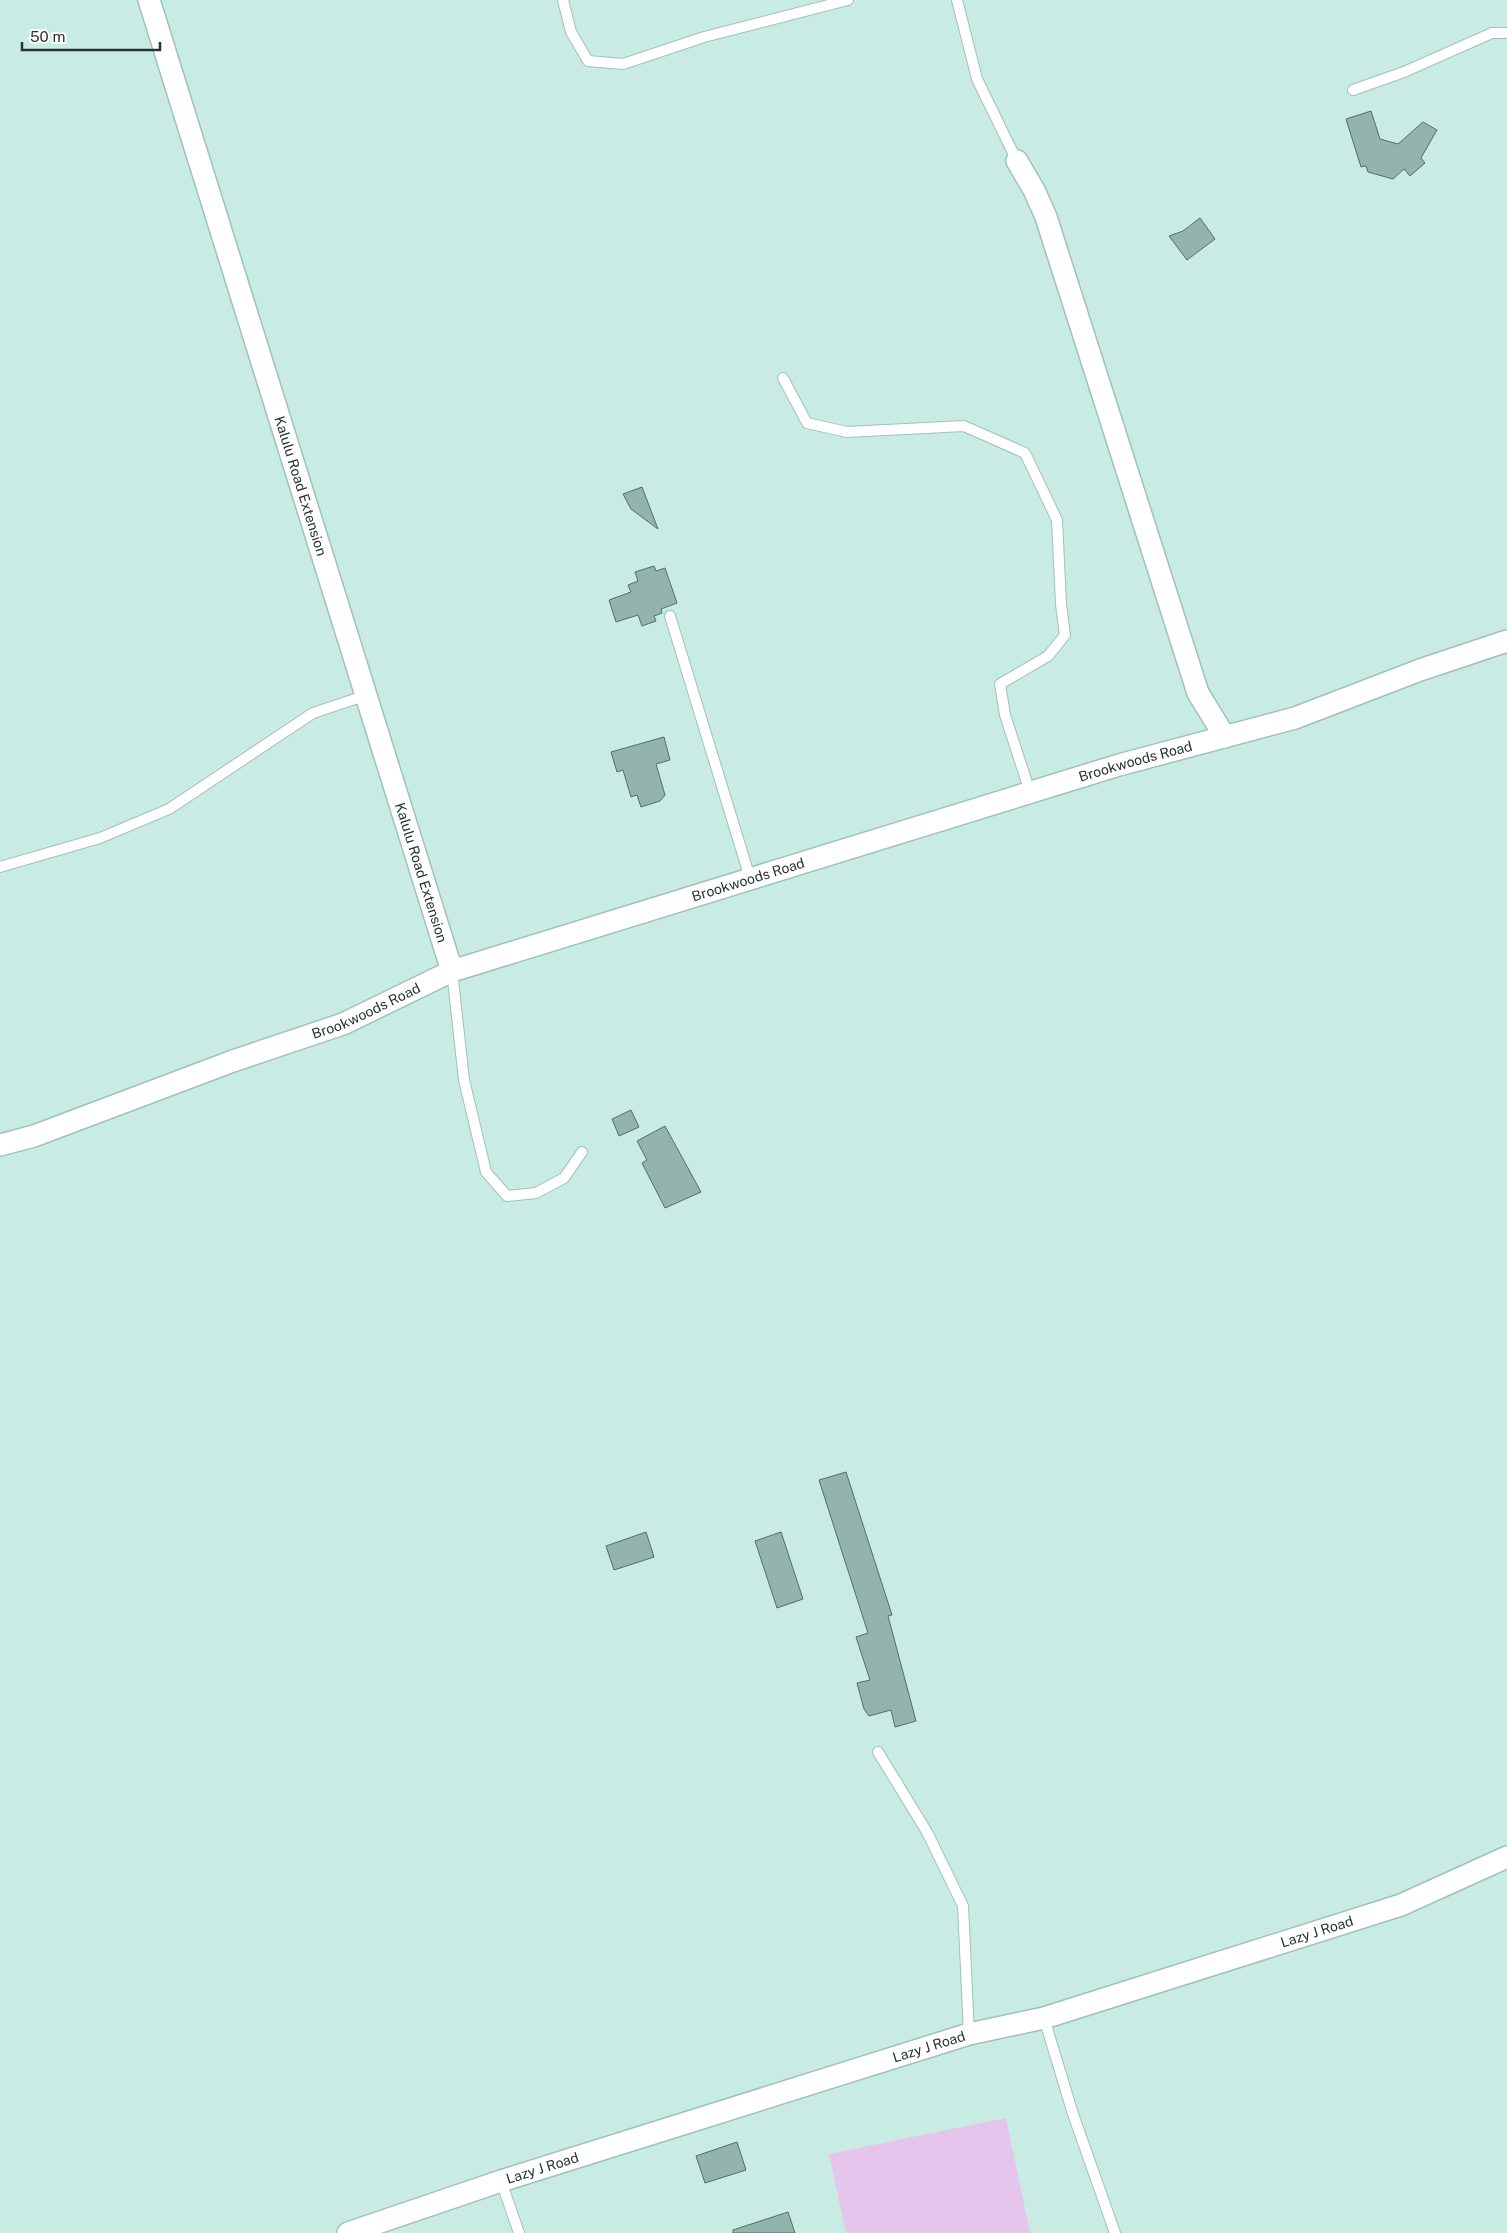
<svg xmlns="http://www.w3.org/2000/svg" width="1507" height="2233" font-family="'Public Sans',sans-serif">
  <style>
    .green { fill: #e5c5eb }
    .building { fill: #93b4ae; stroke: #506f69 }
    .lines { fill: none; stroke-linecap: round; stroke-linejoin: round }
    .lane-casing { stroke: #a0c1bb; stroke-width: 12 }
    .street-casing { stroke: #a0c1bb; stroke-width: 24 }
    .lane { stroke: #fff; stroke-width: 10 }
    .street { stroke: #fff; stroke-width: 21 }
    .labels { text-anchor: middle; stroke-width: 5; stroke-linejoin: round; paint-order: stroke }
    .street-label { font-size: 14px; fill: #263431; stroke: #fff }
  </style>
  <rect width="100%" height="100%" fill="#c8ebe4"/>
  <!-- green -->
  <path class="green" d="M1006 2118 1030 2233H846L829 2154Z"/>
  <!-- building -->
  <g class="building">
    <path d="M1371 111 1380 139 1398 144 1423 122 1437 130 1421 158 1425 163 1410 176 1404 169 1393 179 1368 172 1366 166 1361 167 1346 119Z"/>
    <path d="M1200 218 1215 239 1187 260 1169 236 1183 231Z"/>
    <path d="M642 487 658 529 631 509 623 494Z"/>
    <path d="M654 566 656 571 665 568 677 603 661 609 662 613 654 616 656 621 642 626 638 615 616 622 609 600 631 592 628 585 638 581 635 572Z"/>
    <path d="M664 737 670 760 656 764 665 795 660 801 641 807 637 795 631 797 623 770 617 772 611 752Z"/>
    <path d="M631 1110 639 1127 619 1136 612 1119Z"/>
    <path d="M665 1126 701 1192 665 1208 642 1163 647 1160 637 1141Z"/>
    <path d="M846 1472 892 1615 888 1616 916 1721 895 1727 891 1710 869 1716 864 1709 857 1683 870 1680 856 1637 868 1633 819 1480Z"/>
    <path d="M646 1532 654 1557 614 1570 606 1546Z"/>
    <path d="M781 1532 803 1599 777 1608 755 1541Z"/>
    <path d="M737 2142 746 2170 705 2183 696 2156Z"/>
    <path d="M788 2212 795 2233H733V2230Z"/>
  </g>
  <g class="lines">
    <!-- lane casing -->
    <g class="lane-casing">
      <g id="lane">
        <path d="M563 0 571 32 588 61 623 64 704 37 848 0"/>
        <path d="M957 0 977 79 1017 161"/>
        <path d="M1353 90 1404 72 1492 33H1507"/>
        <path d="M783 378 807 423 847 432 964 426 1025 453 1057 520 1061 604 1065 635 1048 656 1000 684 1005 715 1030 792"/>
        <path d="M670 616 750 878"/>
        <path d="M0 867 100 838 169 809 313 713 367 695"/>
        <path d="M452 971 464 1080 486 1172 507 1196 536 1193 564 1178 582 1152"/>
        <path d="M878 1752 927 1832 963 1906 969 2034"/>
        <path d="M1044 2018 1073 2114 1115 2233"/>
        <path d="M501 2181 519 2233"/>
      </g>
    </g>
    <!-- street casing -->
    <g class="street-casing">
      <g id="street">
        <path id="s1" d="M149 0 452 971"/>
        <path d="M1017 161 1034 190 1046 217 1198 693 1225 737"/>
        <path id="s2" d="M0 1145 34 1136 233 1061 343 1024 452 971 1119 765 1295 718 1420 670 1507 641"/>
        <path id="s3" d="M348 2233 501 2181 969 2034 1044 2018 1401 1905 1507 1857"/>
      </g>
    </g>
    <!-- lane -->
    <use href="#lane" class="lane"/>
    <!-- street -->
    <use href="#street" class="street"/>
  </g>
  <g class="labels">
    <!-- street labels -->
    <g class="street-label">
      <text dy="5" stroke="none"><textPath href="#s1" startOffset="509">Kalulu Road Extension</textPath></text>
      <text dy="5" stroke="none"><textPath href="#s2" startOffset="1200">Brookwoods Road</textPath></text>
      <text dy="5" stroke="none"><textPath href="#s1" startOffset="914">Kalulu Road Extension</textPath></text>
      <text dy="5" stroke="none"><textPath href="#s2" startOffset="795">Brookwoods Road</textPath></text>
      <text dy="5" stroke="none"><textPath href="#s2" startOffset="390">Brookwoods Road</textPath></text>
      <text dy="5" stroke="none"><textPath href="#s3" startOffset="1015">Lazy J Road</textPath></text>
      <text dy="5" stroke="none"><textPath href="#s3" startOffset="610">Lazy J Road</textPath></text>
      <text dy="5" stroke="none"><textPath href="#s3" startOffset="205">Lazy J Road</textPath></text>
    </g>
  </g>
  <!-- scale -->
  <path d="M22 42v8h138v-8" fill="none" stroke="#263431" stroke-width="2.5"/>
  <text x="30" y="42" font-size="15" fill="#263431" stroke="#ffffff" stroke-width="4" paint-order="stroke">50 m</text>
</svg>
